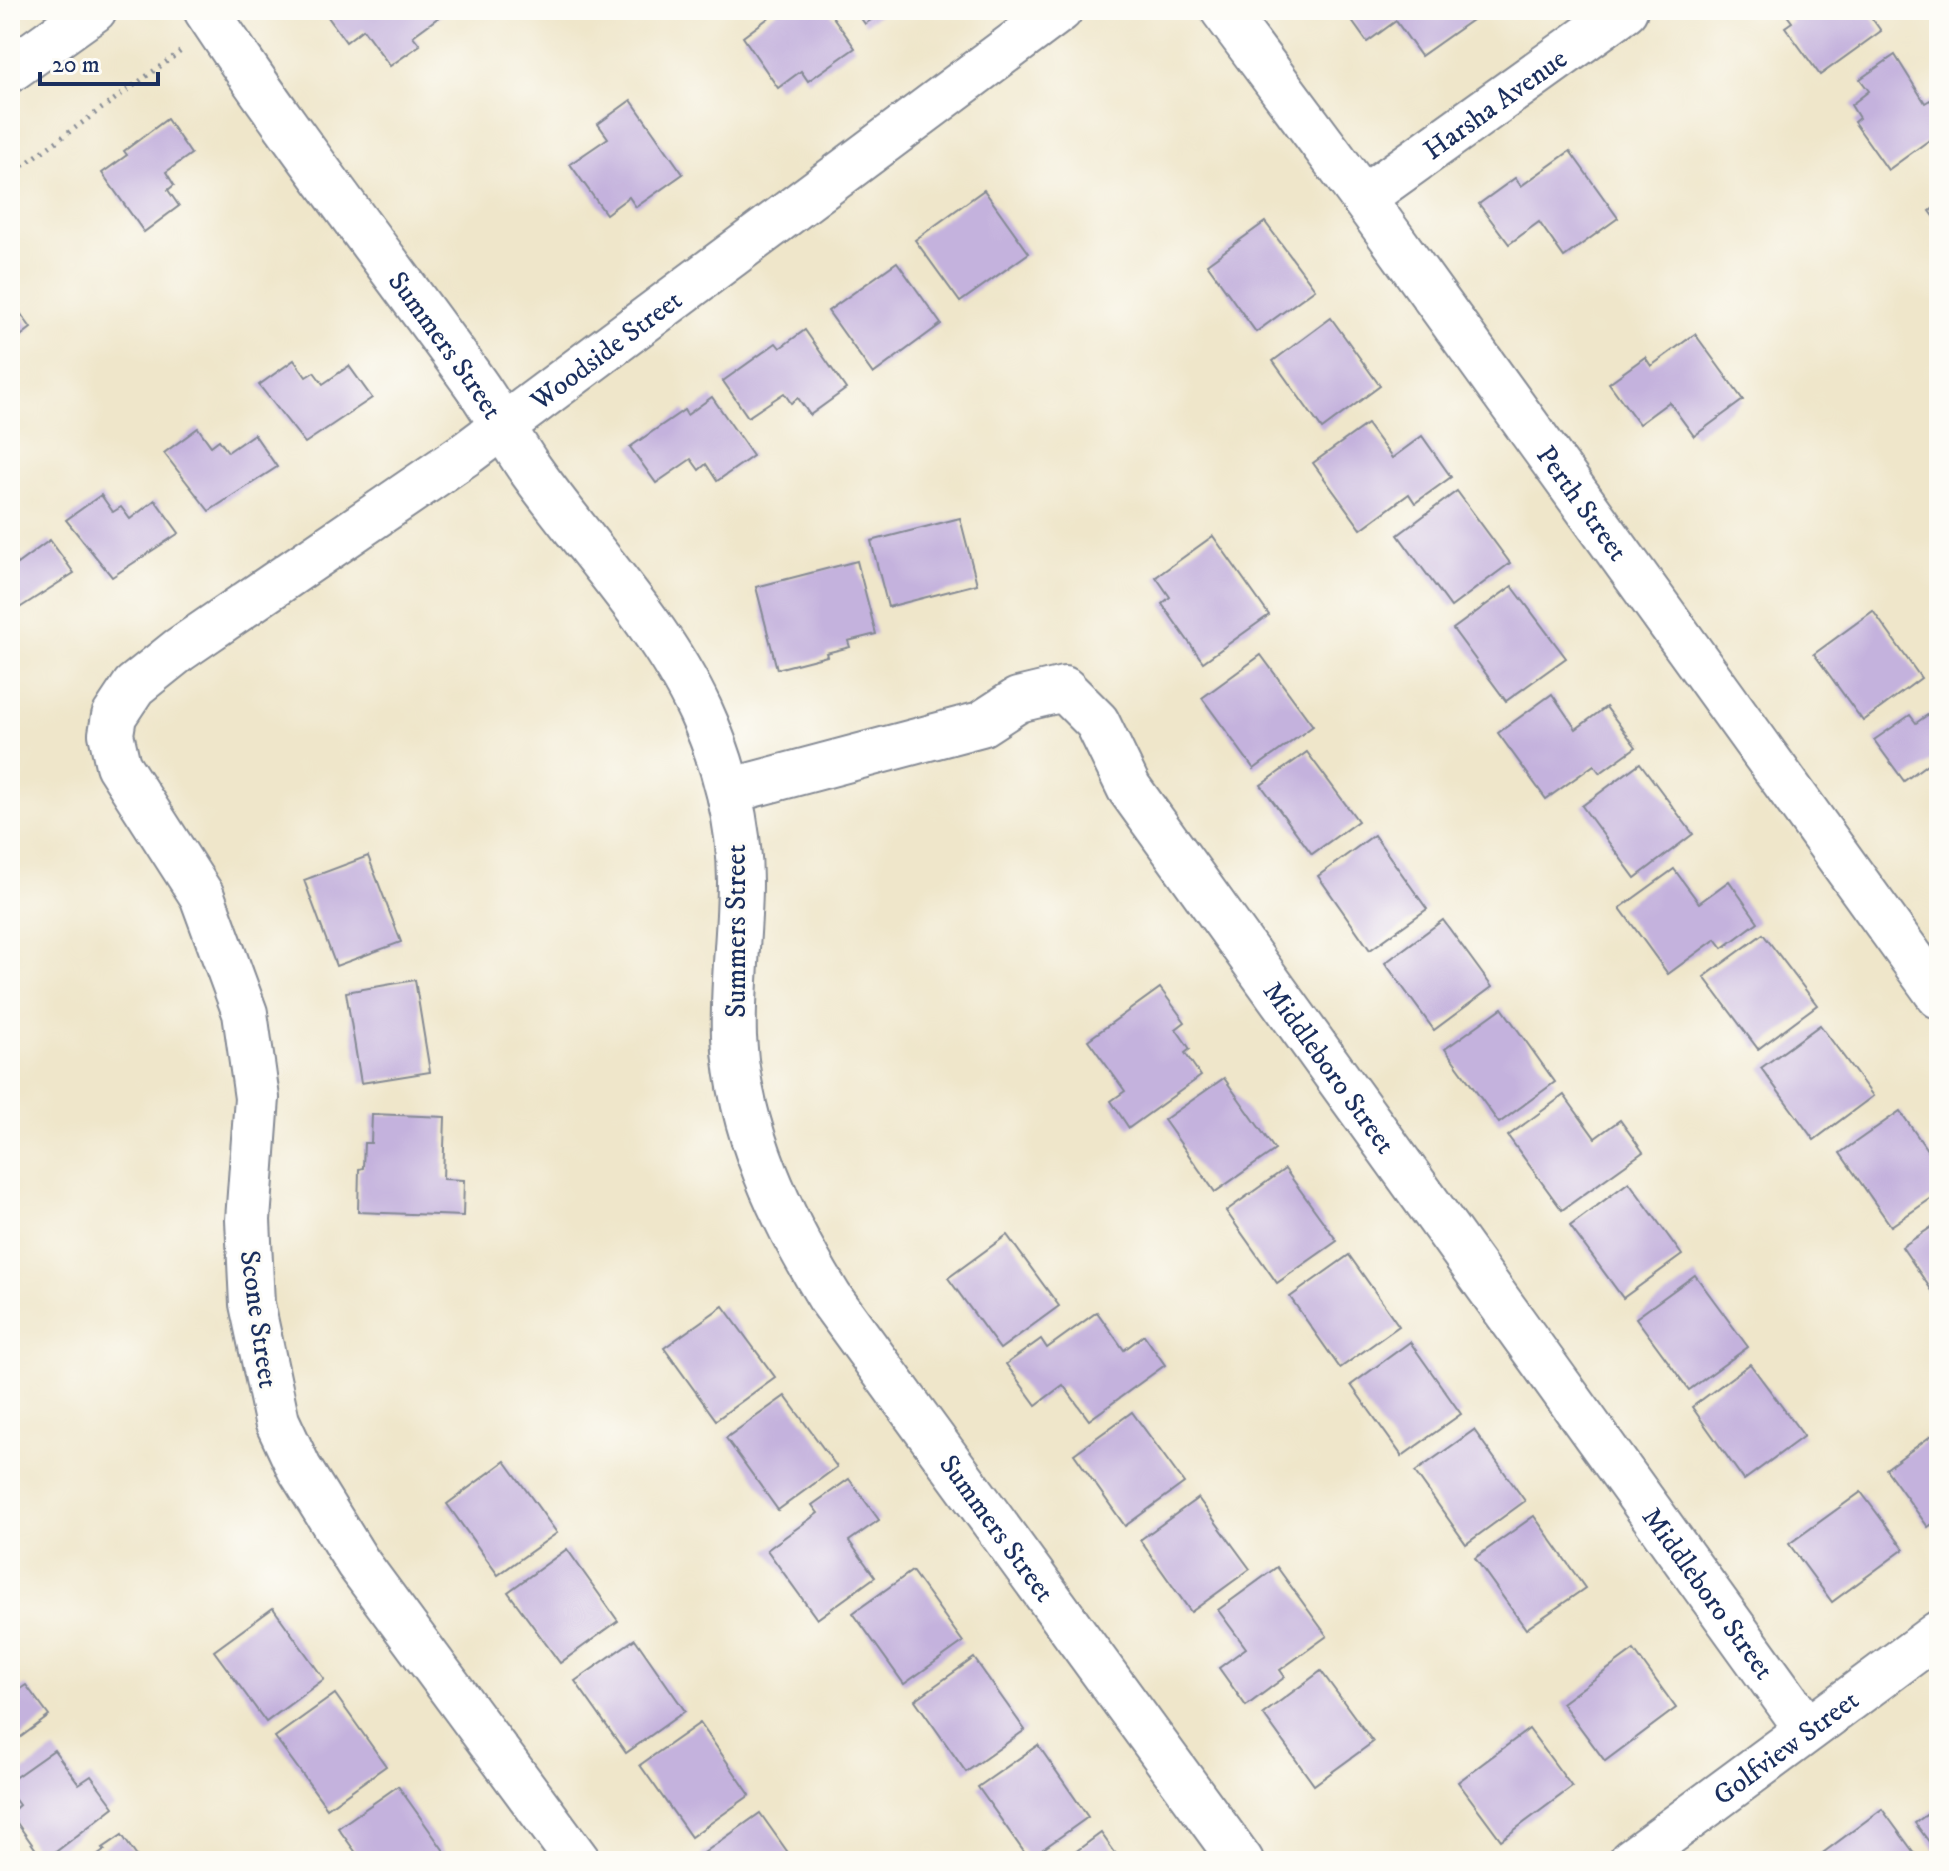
<svg xmlns="http://www.w3.org/2000/svg" width="1949" height="1871" font-family="'IM FELL DW Pica',serif">
  <style>
    .building { fill: #c4b2dd }
    .lines { fill: none; stroke-linecap: round; stroke-linejoin: round }
    .minor-casing { stroke: #858a94; stroke-width: 48 }
    .tertiary-casing { stroke: #858a94; stroke-width: 48 }
    .path { stroke: #858a94; stroke-width: 5; stroke-dasharray: 2 6; stroke-linecap: butt }
    .minor { stroke: #fff; stroke-width: 44 }
    .tertiary { stroke: #fff; stroke-width: 44 }
    .labels { text-anchor: middle; stroke-width: 6; stroke-linejoin: round; paint-order: stroke }
    .street-label { font-size: 28px; fill: #1b2f5e; stroke: #fdfcf7 }
  </style>
  <rect width="100%" height="100%" fill="#fdfcf7"/>
  <filter id="ink" filterUnits="userSpaceOnUse"><feTurbulence type="fractalNoise" baseFrequency=".0125" numOctaves="2"/><feDisplacementMap in="SourceGraphic" scale="16" xChannelSelector="R" yChannelSelector="G"/><feConvolveMatrix kernelMatrix="1 2 1 2 8 2 1 2 1" color-interpolation-filters="sRGB"/></filter>
  <filter id="wash" filterUnits="userSpaceOnUse"><feTurbulence type="fractalNoise" baseFrequency=".006" numOctaves="4" result="noise"/><feDisplacementMap in="SourceGraphic" scale="32" xChannelSelector="R" yChannelSelector="G"/><feGaussianBlur stdDeviation="1.8" result="paint"/><feColorMatrix in="noise" values="0 0 0 0 0 0 0 0 0 0 0 0 0 0 0 0 0 1.4 0 .05"/><feComposite in="paint" operator="in"/></filter>
  <g filter="url(#wash)">
    <rect width="100%" height="100%" fill="#efe6ca"/>
    <g id="blocks">
      <!-- building -->
      <g class="building">
        <path d="M323 10H440L443 14 413 36 420 45 390 66 363 29 346 42Z"/>
        <path d="M779 10H828L855 48 808 81 801 71 778 88 743 37Z"/>
        <path d="M855 10H886L865 24Z"/>
        <path d="M1344 10H1475L1479 15 1421 56 1396 21 1367 42Z"/>
        <path d="M1783 10H1866L1881 31 1820 75 1785 27 1792 22Z"/>
        <path d="M1895 55 1925 103 1930 100 1939 113V133L1888 170 1854 122 1859 118 1851 105 1869 91 1860 79Z"/>
        <path d="M631 100 683 174 636 207 629 197 606 214 570 164 608 138 598 124Z"/>
        <path d="M167 119 191 154 166 172 174 185 168 190 179 206 144 232 102 173 127 155 124 151Z"/>
        <path d="M1570 151 1618 218 1564 257 1539 222 1509 244 1479 204 1515 178 1521 186Z"/>
        <path d="M984 190 1029 253 960 302 915 240Z"/>
        <path d="M1939 204V223L1930 211Z"/>
        <path d="M1265 222 1315 289 1256 332 1207 264Z"/>
        <path d="M897 262 941 324 873 374 828 311Z"/>
        <path d="M10 299 31 328 10 344Z"/>
        <path d="M1331 318 1380 386 1322 429 1273 361Z"/>
        <path d="M805 330 846 389 810 415 798 398 791 403 784 393 748 417 723 381 776 343 780 348Z"/>
        <path d="M1695 334 1743 400 1694 436 1669 402 1639 424 1609 383 1645 357 1651 366Z"/>
        <path d="M294 360 306 377 314 372 323 384 349 366 372 398 305 443 259 385Z"/>
        <path d="M712 397 753 456 717 481 706 464 699 470 691 459 656 483 630 447 684 410 687 415Z"/>
        <path d="M1367 424 1392 458 1422 436 1451 477 1415 503 1409 494 1361 529 1313 463Z"/>
        <path d="M198 428 211 446 219 440 228 452 254 434 277 467 209 511 164 453Z"/>
        <path d="M1457 491 1510 563 1451 607 1398 535Z"/>
        <path d="M101 495 113 512 121 507 130 519 155 500 179 533 112 577 66 520Z"/>
        <path d="M960 518 977 584 888 607 871 541Z"/>
        <path d="M1213 536 1269 615 1203 662 1162 604 1170 597 1156 577Z"/>
        <path d="M50 540 74 573 10 614V553L17 564Z"/>
        <path d="M857 561 876 634 848 641 850 647 826 653 827 656 777 669 756 587Z"/>
        <path d="M1512 586 1566 658 1506 701 1453 629Z"/>
        <path d="M1873 611 1921 678 1863 721 1814 654Z"/>
        <path d="M1261 655 1313 726 1254 769 1202 698Z"/>
        <path d="M1552 694 1576 729 1606 707 1636 747 1600 773 1594 765 1546 799 1498 733Z"/>
        <path d="M1939 707V767L1934 759 1904 781 1874 740 1910 715 1916 723Z"/>
        <path d="M1307 752 1358 821 1312 854 1261 785Z"/>
        <path d="M1640 763 1693 834 1635 878 1582 806Z"/>
        <path d="M1374 835 1427 909 1370 950 1318 876Z"/>
        <path d="M368 856 401 942 336 966 304 880Z"/>
        <path d="M1674 869 1699 903 1729 881 1758 922 1723 948 1716 939 1668 974 1620 908Z"/>
        <path d="M1443 920 1492 987 1434 1030 1385 963Z"/>
        <path d="M1763 934 1817 1005 1758 1049 1704 977Z"/>
        <path d="M415 980 430 1072 361 1083 346 992Z"/>
        <path d="M1160 988 1185 1022 1176 1029 1190 1049 1185 1053 1201 1076 1129 1128 1111 1101 1125 1091 1088 1040Z"/>
        <path d="M1502 1008 1555 1082 1499 1123 1445 1049Z"/>
        <path d="M1820 1025 1873 1096 1814 1140 1761 1068Z"/>
        <path d="M1224 1078 1275 1150 1215 1192 1164 1120Z"/>
        <path d="M1564 1095 1595 1138 1620 1120 1643 1152 1562 1210 1508 1136Z"/>
        <path d="M1900 1111 1939 1167V1193L1891 1226 1840 1153Z"/>
        <path d="M372 1114 445 1117 443 1179 464 1180 463 1216 358 1212 359 1169 363 1168 364 1143H371Z"/>
        <path d="M1285 1169 1337 1241 1277 1283 1226 1211Z"/>
        <path d="M1629 1182 1682 1255 1623 1298 1570 1226Z"/>
        <path d="M1939 1222V1301L1902 1247Z"/>
        <path d="M1007 1235 1059 1306 1000 1349 948 1278Z"/>
        <path d="M1349 1255 1399 1326 1340 1368 1290 1297Z"/>
        <path d="M1695 1275 1748 1347 1689 1390 1636 1318Z"/>
        <path d="M723 1306 775 1377 716 1420 664 1348Z"/>
        <path d="M1097 1312 1124 1350 1144 1335 1165 1365 1089 1420 1063 1385 1036 1405 1006 1364 1041 1339 1047 1348Z"/>
        <path d="M1410 1342 1461 1414 1402 1456 1351 1385Z"/>
        <path d="M1750 1364 1804 1436 1744 1480 1692 1407Z"/>
        <path d="M785 1396 837 1467 778 1510 726 1438Z"/>
        <path d="M1132 1412 1184 1483 1125 1526 1074 1454Z"/>
        <path d="M1474 1430 1525 1501 1466 1544 1415 1472Z"/>
        <path d="M1939 1430V1519L1928 1527 1886 1469Z"/>
        <path d="M505 1461 557 1533 498 1575 447 1504Z"/>
        <path d="M849 1479 879 1520 849 1541 875 1577 817 1619 767 1550 818 1513 812 1505Z"/>
        <path d="M1861 1492 1904 1549 1832 1602 1789 1544Z"/>
        <path d="M1198 1498 1250 1569 1191 1612 1140 1540Z"/>
        <path d="M1534 1516 1585 1588 1526 1629 1475 1558Z"/>
        <path d="M567 1549 618 1621 560 1663 508 1592Z"/>
        <path d="M1277 1567 1327 1636 1280 1670 1285 1677 1246 1706 1219 1668 1246 1648 1218 1610Z"/>
        <path d="M912 1571 963 1642 904 1684 853 1613Z"/>
        <path d="M273 1608 324 1679 266 1722 214 1651Z"/>
        <path d="M635 1639 685 1711 626 1753 575 1681Z"/>
        <path d="M1634 1650 1676 1708 1605 1761 1562 1703Z"/>
        <path d="M974 1658 1025 1730 966 1772 915 1700Z"/>
        <path d="M1321 1671 1373 1742 1314 1785 1263 1714Z"/>
        <path d="M26 1685 49 1716 10 1745V1688L14 1693Z"/>
        <path d="M335 1694 386 1766 327 1808 275 1737Z"/>
        <path d="M700 1723 750 1795 691 1837 640 1765Z"/>
        <path d="M1529 1729 1572 1787 1501 1840 1458 1782Z"/>
        <path d="M1038 1745 1088 1817 1029 1859 978 1787Z"/>
        <path d="M54 1750 79 1784 91 1776 114 1807 44 1861 10 1813 19 1805 10 1793V1781Z"/>
        <path d="M398 1786 449 1858 445 1861H362L338 1828Z"/>
        <path d="M1939 1806V1855L1915 1823Z"/>
        <path d="M1882 1809 1920 1861H1812Z"/>
        <path d="M760 1813 794 1861H705L701 1855Z"/>
        <path d="M1101 1833 1121 1861H1063Z"/>
        <path d="M122 1835 140 1861H90L105 1850 103 1848Z"/>
      </g>
    </g>
  </g>
  <g filter="url(#ink)">
    <use href="#blocks" fill-opacity="0" stroke="#858a94" stroke-width="2"/>
    <g class="lines">
      <!-- minor casing -->
      <g class="minor-casing">
        <g id="minor">
          <path id="s1" d="M206 10C290 137 385 258 474 382 494 410 510 440 530 469 586 548 659 622 700 710 724 762 740 824 740 882 740 933 732 985 734 1037 739 1131 781 1218 830 1298L1241 1861"/>
          <path id="s2" d="M1223 10 1363 198 1939 996"/>
          <path id="s3" d="M1363 198 1625 10"/>
          <path id="s4" d="M729 791 981 724 1018 700 1064 689 1097 722 1129 788 1807 1729"/>
          <path id="s5" d="M578 1861 358 1563 299 1468 277 1421 252 1304 248 1220 257 1098 245 1013 202 896 118 765 111 734 114 716 134 686 179 650 467 453 1060 10"/>
          <path id="s6" d="M1631 1861 1939 1633"/>
        </g>
      </g>
      <!-- tertiary casing -->
      <g class="tertiary-casing">
        <path id="tertiary" d="M10 70 94 10"/>
      </g>
      <!-- path -->
      <path class="path" d="M10 175 184 49"/>
      <!-- minor -->
      <use href="#minor" class="minor"/>
      <!-- tertiary -->
      <use href="#tertiary" class="tertiary"/>
    </g>
  </g>
  <g class="labels">
    <!-- street labels -->
    <g class="street-label">
      <text dy="10" stroke="none"><textPath href="#s3" startOffset="162">Harsha Avenue</textPath></text>
      <text dy="10" stroke="none"><textPath href="#s1" startOffset="412">Summers Street</textPath></text>
      <text dy="10" stroke="none"><textPath href="#s5" startOffset="1892">Woodside Street</textPath></text>
      <text dy="10" stroke="none"><textPath href="#s2" startOffset="610">Perth Street</textPath></text>
      <text transform="translate(735 931) rotate(-90)" y="10">Summers Street</text>
      <text dy="10" stroke="none"><textPath href="#s4" startOffset="816">Middleboro Street</textPath></text>
      <text transform="translate(260 1319) rotate(82)" y="10">Scone Street</text>
      <text dy="10" stroke="none"><textPath href="#s1" startOffset="1756">Summers Street</textPath></text>
      <text dy="10" stroke="none"><textPath href="#s4" startOffset="1464">Middleboro Street</textPath></text>
      <text dy="10" stroke="none"><textPath href="#s6" startOffset="192">Golfview Street</textPath></text>
    </g>
  </g>
  <!-- margin -->
  <rect width="1949" height="1871" fill="none" stroke="#fdfcf7" stroke-width="40"/>
  <!-- scale -->
  <path d="M40 72v12h118v-12" fill="none" stroke="#1b2f5e" stroke-width="4"/>
  <text x="52" y="72" font-size="24" fill="#1b2f5e" stroke="#fdfcf7" stroke-width="6" paint-order="stroke">20 m</text>
</svg>
